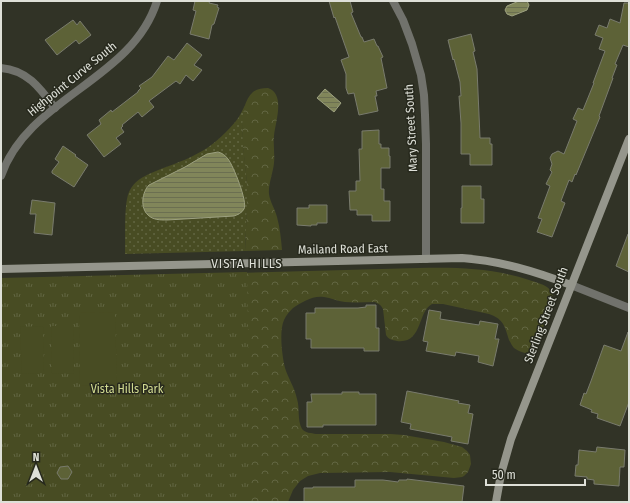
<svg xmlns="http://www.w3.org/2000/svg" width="630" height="503" font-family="'Fira Sans Condensed',sans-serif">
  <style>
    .grass { fill: url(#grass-dots) }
    .forest { fill: url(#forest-crowns) }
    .park { fill: url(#park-tufts) }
    .garden { fill: #484c23 }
    .water { fill: url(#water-rules); stroke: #9da180 }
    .building { fill: #5d6237; stroke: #797b6d }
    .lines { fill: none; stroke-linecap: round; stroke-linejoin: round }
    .street { stroke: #71726c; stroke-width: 8 }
    .secondary { stroke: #95968c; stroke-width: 8 }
    .labels { text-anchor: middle; stroke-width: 3; stroke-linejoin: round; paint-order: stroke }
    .street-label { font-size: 12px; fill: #dee0d8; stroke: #27291d }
    .park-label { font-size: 12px; fill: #d2db92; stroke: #27291d }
    .neighbourhood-label { font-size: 13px; letter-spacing: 1px; fill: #dee0d8; stroke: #27291d }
  </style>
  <defs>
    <pattern id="grass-dots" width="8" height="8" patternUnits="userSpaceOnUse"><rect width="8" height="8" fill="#484c23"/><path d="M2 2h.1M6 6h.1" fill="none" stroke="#626642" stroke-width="1.8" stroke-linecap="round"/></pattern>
    <pattern id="forest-crowns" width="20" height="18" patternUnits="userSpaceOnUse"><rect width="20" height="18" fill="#484c23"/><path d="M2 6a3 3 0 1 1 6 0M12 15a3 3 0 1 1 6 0" fill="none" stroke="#626642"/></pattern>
    <pattern id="park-tufts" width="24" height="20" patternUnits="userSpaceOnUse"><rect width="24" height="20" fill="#484c23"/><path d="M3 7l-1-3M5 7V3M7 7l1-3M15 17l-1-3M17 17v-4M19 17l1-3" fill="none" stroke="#626642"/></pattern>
    <pattern id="water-rules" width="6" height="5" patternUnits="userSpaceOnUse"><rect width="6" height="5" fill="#81865a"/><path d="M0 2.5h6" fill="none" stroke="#6b6f51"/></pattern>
  </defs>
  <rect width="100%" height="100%" fill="#313326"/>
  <!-- grass -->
  <path class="grass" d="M246 103C239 129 245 156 247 183 248 205 246 228 245 251L125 254C126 239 123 202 130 190 138 174 164 169 179 162 188 159 196 154 204 150 215 143 228 131 236 121 240 116 243 109 246 103Z"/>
  <!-- forest -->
  <g class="forest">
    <path d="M268 88C286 94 275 123 274 136 273 145 275 154 274 163 273 173 268 185 269 194 270 202 275 209 277 217 280 228 281 239 282 250L245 251C246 229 247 207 247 186 246 163 234 108 253 92 257 89 262 88 268 88Z"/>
    <path d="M419 268C456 267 493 268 529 280 541 284 555 286 553 302L532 355C526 353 519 352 514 348 512 346 511 343 509 340 505 327 504 319 489 314L443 304H432C417 312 423 344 397 341 392 340 388 339 386 335L383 309C381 305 379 304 375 302 365 302 355 303 345 302 337 301 331 298 324 297 313 295 302 302 293 308 290 311 286 315 284 320 279 331 282 356 285 368 288 378 295 388 297 399 300 408 297 420 302 429 305 433 311 433 316 434H390L404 435 444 442 462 447 467 451 470 455 471 464 468 472 464 476 462 477 454 478 390 472 320 473 308 476 300 481 293 490 288 502H235L236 273Z"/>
  </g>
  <!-- park -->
  <path class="park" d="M247 272 251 502H1V278Z"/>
  <!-- garden -->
  <g class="garden">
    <path d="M115 312 117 385 80 386 79 313Z"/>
    <path d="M43 326 44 373 22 374 20 327Z"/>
    <path d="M51 326H73L74 373 52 374Z"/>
  </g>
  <!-- water -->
  <g class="water">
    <path d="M519 1H527L529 5 527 10 512 16 507 14 505 10 507 6Z"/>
    <path d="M325 89 341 103 334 112 317 98Z"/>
    <path d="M218 152C222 153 225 155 228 159 233 165 248 202 244 209 242 213 237 215 234 216L167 220C160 220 153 220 148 215 140 208 142 192 149 185L185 167 207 154Z"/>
  </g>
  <!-- building -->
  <g class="building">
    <path d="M195 1H210L209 3 218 5 217 7 219 8 214 24 212 25 209 39 190 34 196 11 193 10Z"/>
    <path d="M329 1H350L353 12 351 13 361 37H362L364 42 374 39 377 46H378L383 57 381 58 387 88 376 91 377 96H375L378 111 359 115 354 93 348 94 346 88V74L341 60 349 57 335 17 334 18Z"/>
    <path d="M624 3H629V47L623 45 615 64 617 65 612 78H613L599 116 600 117 576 175 575 174 572 182 569 180 561 201 565 203 552 237 537 232 542 219 538 218 550 186 546 184 552 172 550 170 552 164 550 158 552 154 558 151 564 154 577 121 573 119 578 108 583 110 594 83H593L605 51 599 49 603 38 595 35 599 25 607 28 610 19 620 23Z"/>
    <path d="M73 20 77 25 80 21 91 35 79 44 76 40 57 55 45 40Z"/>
    <path d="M471 34 475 51 473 52 477 69 480 138H490V144H492V165H470V154H461V123L459 96H461L460 82 454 59 453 60 448 40Z"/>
    <path d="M187 43 202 55 194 65 202 70 193 81 186 75 180 84 176 81 149 101 154 107 142 117 138 112 122 125 123 126 121 128 124 132 116 138 121 144 104 157 87 135 101 124 99 120 111 110 112 112 138 92V91L141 88 139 86 152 77 168 56 174 60Z"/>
    <path d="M379 130V144H381V148H389V156H390V168H381V189H384V201H390V221H372V215H357V210H350L349 191H356V181H360L359 149H362V131Z"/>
    <path d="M63 146 76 155 75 156 88 165 74 187 52 173V171L59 162 55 159Z"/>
    <path d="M462 186H481V199H484V223H461V208H462Z"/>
    <path d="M32 200 55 203 52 235 34 233 36 214H30Z"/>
    <path d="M309 205H327V223H317V225H311V226L297 225V208H309Z"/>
    <path d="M628 234H629V272L616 266Z"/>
    <path d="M366 305H376V328H379V351H364V348H311V339H306V313H315V308H358L366 307Z"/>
    <path d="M429 310 441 312 440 319 479 325 480 321 498 324 495 339H499L493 366 478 362 479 356 456 352 455 356 426 351 428 342 423 341Z"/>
    <path d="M628 332 629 402 620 426 597 418 598 414 591 412 592 410 580 405 584 393 586 394 591 381 604 345 621 351Z"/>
    <path d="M407 391 459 401 458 403 470 405 468 413 473 414 468 444 451 441 452 437 410 429 411 424 401 422Z"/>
    <path d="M342 392H359V394H376V425H323V427H307V402H312L311 394H342Z"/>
    <path d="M597 447 625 450 624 467H620L619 486 594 484V480L587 479V477L575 476 576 465H578L579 450 596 452Z"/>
    <path d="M68 466 72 472 68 479H61L57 473 60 467Z"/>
    <path d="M407 479 464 486 462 502H304V488H313V487H355V480H383L398 482 399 480H407Z"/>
  </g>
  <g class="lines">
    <!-- street -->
    <g class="street">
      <path d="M393 1 403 20 412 44 421 75 424 95 425 115 426 144V259"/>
      <path d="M1 68C27 70 40 88 55 108"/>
      <path d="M1 176C28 97 132 81 157 1"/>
      <path d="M571 285 629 308"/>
    </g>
    <!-- secondary -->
    <g class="secondary">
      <path d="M1 269 462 258C501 261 534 271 571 285"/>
      <path d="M496 502 501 474 511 439 629 139"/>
    </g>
  </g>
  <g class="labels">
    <!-- street labels -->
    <g class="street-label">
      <text transform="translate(72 79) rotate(-39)" y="4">Highpoint Curve South</text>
      <text transform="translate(411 128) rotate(-93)" y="4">Mary Street South</text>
      <text transform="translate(343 249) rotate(-1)" y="4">Mailand Road East</text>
      <text transform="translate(546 315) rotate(-69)" y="4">Sterling Street South</text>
    </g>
    <!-- park labels -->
    <g class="park-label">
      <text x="127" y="393">Vista Hills Park</text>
    </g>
    <!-- neighbourhood labels -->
    <g class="neighbourhood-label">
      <text x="247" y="268">VISTA HILLS</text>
    </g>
  </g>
  <!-- border -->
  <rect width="630" height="503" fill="none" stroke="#dee0d8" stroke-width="4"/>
  <!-- north arrow -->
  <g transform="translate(36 467)" stroke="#27291d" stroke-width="3" paint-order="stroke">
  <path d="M0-3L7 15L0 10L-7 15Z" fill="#dee0d8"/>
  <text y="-6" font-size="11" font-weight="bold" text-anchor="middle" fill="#dee0d8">N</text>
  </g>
  <!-- scale -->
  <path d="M486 479v6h99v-6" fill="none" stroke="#dee0d8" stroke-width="2"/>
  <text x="492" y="479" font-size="12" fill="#dee0d8" stroke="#27291d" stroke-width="3" paint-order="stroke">50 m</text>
</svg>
